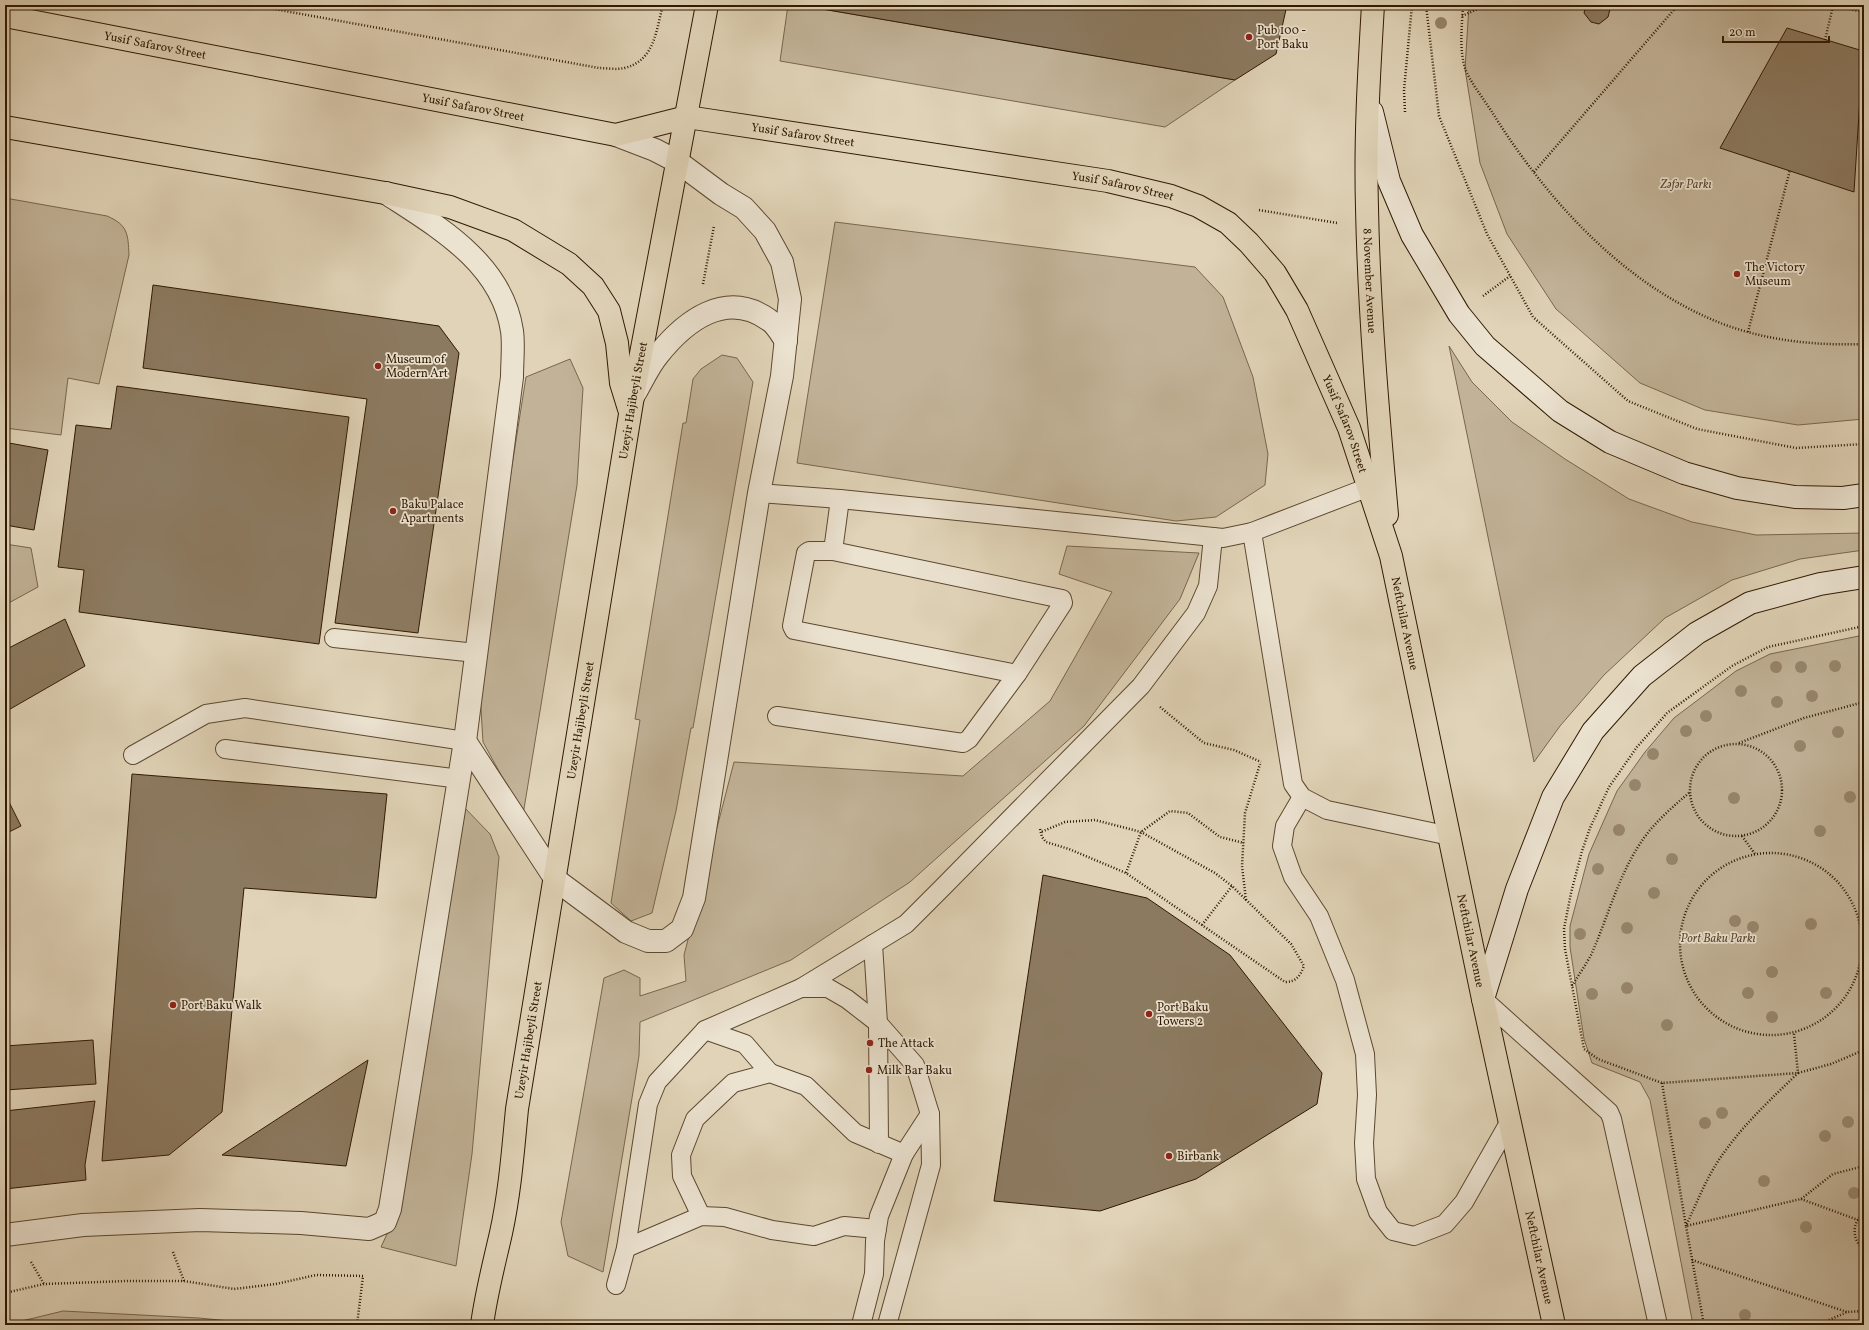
<svg xmlns="http://www.w3.org/2000/svg" width="1869" height="1330" font-family="Vollkorn,serif">
  <style>
    .green { fill: #c2b398; stroke: #79664d }
    .building { fill: #8c7a60; stroke: #301902 }
    .lines { fill: none; stroke-linecap: round; stroke-linejoin: round }
    .lane-casing { stroke: #5c482f; stroke-width: 20 }
    .street-casing { stroke: #5c482f; stroke-width: 24 }
    .secondary-casing { stroke: #301902; stroke-width: 24 }
    .highway-casing { stroke: #301902; stroke-width: 24 }
    .path { stroke: #301902; stroke-width: 2.5; stroke-dasharray: 1 2; stroke-linecap: butt }
    .lane { stroke: #ebe2d0; stroke-width: 18 }
    .street { stroke: #ebe2d0; stroke-width: 22 }
    .secondary { stroke: #ebe2d0; stroke-width: 22 }
    .highway { stroke: #e0d3b7; stroke-width: 22 }
    .tree { fill: #97866c }
    .poi-dot { fill: #8f2418; stroke: #ebe2d0; stroke-width: 1.5 }
    .labels { text-anchor: middle; stroke-width: 3.5; stroke-linejoin: round; paint-order: stroke }
    .poi-label { font-size: 12px; fill: #301902; stroke: #ebe2d0; text-anchor: start }
    .street-label { font-size: 12px; fill: #301902; stroke: #ebe2d0 }
    .park-label { font-size: 12px; font-style: italic; fill: #5c472f; stroke: #ebe2d0 }
  </style>
  <rect width="100%" height="100%" fill="#e0d3b7"/>
  <filter id="stains"><feTurbulence type="fractalNoise" baseFrequency=".005" numOctaves="4"/><feColorMatrix values="0 0 0 0 .2 0 0 0 0 .09 0 0 0 0 .02 0 0 0 .5 -.17"/></filter>
  <radialGradient id="worn" r=".72"><stop offset=".6" stop-color="#630" stop-opacity="0"/><stop offset="1" stop-color="#630" stop-opacity=".3"/></radialGradient>
  <!-- green -->
  <g class="green">
    <path d="M788 5H799L1235 80 1165 127 780 61Z"/>
    <path d="M1469 5H1864V419L1798 425 1705 410 1640 383 1556 309 1507 234 1480 163 1465 69Z"/>
    <path d="M5 198 107 216C128 225 128 234 129 255L99 384 68 378 61 435 5 428Z"/>
    <path d="M835 222 1195 267 1223 297 1253 377 1268 454 1265 485 1216 517 1176 521 797 463Z"/>
    <path d="M1449 346 1472 382 1512 422 1565 459 1629 499 1692 522 1756 535 1864 533V550L1800 559 1732 580 1665 618 1604 675 1560 726 1534 762Z"/>
    <path d="M722 355 737 358 753 382 693 728H691L676 811 652 913 631 921 611 903 640 720 635 719 683 423H686L693 379 701 369Z"/>
    <path d="M570 359 583 388 577 485 523 815 483 742 479 675 526 377Z"/>
    <path d="M5 544 31 548 38 587 5 605Z"/>
    <path d="M1067 546 1199 553 1180 599 1084 726 910 882 791 960 640 1022 639 1056 603 1272 568 1256 561 1222 604 978 624 970 640 978V996L686 981 684 955 734 762 963 776 1050 701 1112 592 1059 574Z"/>
    <path d="M1864 635V1325H1693L1650 1100 1640 1082 1592 1063 1584 1039 1570 947V926L1589 854 1617 791 1645 752 1674 718 1736 671 1770 654Z"/>
    <path d="M462 805 490 834 499 857 472 1154 456 1266 381 1247 394 1219Z"/>
    <path d="M63 1311 199 1318 270 1325H5Z"/>
  </g>
  <!-- building -->
  <g class="building">
    <path d="M799 5H1202L1220 8V5H1287L1276 54 1235 80Z"/>
    <path d="M1586 5H1609L1610 9 1608 17 1599 24 1591 22 1584 13Z"/>
    <path d="M1787 28 1863 51 1854 192 1720 148Z"/>
    <path d="M153 285 439 326 459 353 418 633 335 623 367 399 143 368Z"/>
    <path d="M117 386 349 417 319 644 79 612 84 570 58 567 76 425 111 429Z"/>
    <path d="M9 443 48 450 34 530 5 525V464Z"/>
    <path d="M65 619 85 666 5 712V650Z"/>
    <path d="M132 774 387 794 376 898 244 888 222 1112 169 1155 102 1161Z"/>
    <path d="M5 794 21 826 5 834Z"/>
    <path d="M1043 875 1147 898 1230 955 1322 1073 1317 1104 1196 1179 1100 1211 994 1201Z"/>
    <path d="M93 1040 96 1084 5 1090V1046Z"/>
    <path d="M368 1060 346 1166 222 1155Z"/>
    <path d="M95 1101 85 1165 86 1180 5 1189V1111Z"/>
  </g>
  <g class="lines">
    <!-- lane casing -->
    <g class="lane-casing">
      <g id="lane">
        <path d="M759 493 840 499 1223 538 1252 532 1369 487"/>
        <path d="M1252 532 1293 784 1302 797 1327 810 1450 836"/>
        <path d="M833 551 1062 599 1063 603 1017 674"/>
        <path d="M334 638 476 653"/>
        <path d="M777 716 963 743 969 739 1017 674 794 630 792 626 806 553 809 551H833L840 499"/>
        <path d="M225 749 460 779"/>
        <path d="M133 755 206 714 245 708 465 741"/>
        <path d="M1302 797 1285 826 1282 846 1293 877 1319 916 1345 980 1365 1054 1367 1095 1364 1143 1366 1179 1378 1212 1393 1231 1414 1236 1445 1224 1464 1202 1510 1121"/>
        <path d="M873 944 878 1023 879 1144"/>
        <path d="M801 988H828L847 999 878 1023 915 1065 930 1114 931 1165 887 1325"/>
        <path d="M1483 999 1609 1112 1612 1119 1658 1325"/>
        <path d="M705 1030 745 1044 770 1073"/>
        <path d="M701 1216 682 1176 681 1155 695 1119 733 1083 770 1073 806 1086 855 1133 904 1154"/>
        <path d="M626 1248 701 1216 725 1217 772 1230 814 1236 844 1226 877 1229"/>
        <path d="M616 1285 626 1248 648 1104 657 1082 705 1030 801 988 906 924 943 887 1141 686 1196 613 1208 586 1213 537"/>
        <path d="M861 1325 874 1274 875 1241 879 1216 904 1154 930 1114"/>
      </g>
    </g>
    <!-- street casing -->
    <g class="street-casing">
      <g id="street">
        <path d="M634 395C642 382 648 367 658 355 685 321 726 289 769 320 776 324 781 334 786 341"/>
        <path d="M465 741 556 880 626 932 648 941H666L682 929 694 898 759 493 782 376 790 299 782 262 765 231 744 208 721 194 678 162 655 150 616 135"/>
        <path d="M5 1235 83 1225 200 1220 301 1223 369 1229 385 1222 390 1209 465 741 512 377C512 362 514 345 512 331 502 263 438 227 386 193"/>
      </g>
    </g>
    <!-- secondary casing -->
    <g class="secondary-casing">
      <g id="secondary">
        <path d="M1372 112 1389 181 1412 235 1459 314 1485 346 1560 411 1610 442 1684 473 1737 488 1795 497 1843 498 1864 495"/>
        <path d="M1483 999 1517 889 1553 797 1593 731 1642 676 1697 633 1750 603 1820 584 1864 577"/>
      </g>
    </g>
    <!-- highway casing -->
    <g class="highway-casing">
      <g id="highway">
        <path id="s1" d="M1373 5C1369 72 1365 140 1367 208 1369 310 1378 413 1387 515"/>
        <path id="s2" d="M5 16 616 135 687 117 1108 181 1171 196 1198 206 1228 223 1249 243 1275 273 1297 310 1349 428 1391 556 1483 999 1554 1325"/>
        <path d="M5 127 385 193 450 207 513 230 569 264 593 286 609 311 617 343 621 383 629 409"/>
        <path id="s3" d="M482 1325C486 1294 494 1264 501 1233 510 1192 513 1150 517 1109L633 396 707 5"/>
      </g>
    </g>
    <!-- path -->
    <g class="path">
      <path d="M252 5 599 68C607 68 617 70 624 68 655 61 656 30 663 5"/>
      <path d="M1426 5 1439 116 1487 234 1533 317 1628 401 1697 429 1796 448 1864 444"/>
      <path d="M1463 5C1462 25 1459 49 1465 68 1468 79 1485 101 1492 112 1545 197 1619 280 1713 320 1760 340 1813 346 1864 344"/>
      <path d="M1829 5 1864 12"/>
      <path d="M1462 16 1486 5"/>
      <path d="M1825 40 1833 6"/>
      <path d="M1405 112 1404 90 1412 5"/>
      <path d="M1534 172 1678 5"/>
      <path d="M1259 210 1337 223"/>
      <path d="M703 284 714 226"/>
      <path d="M1483 296 1510 276"/>
      <path d="M1748 332 1790 170"/>
      <path d="M1864 626 1768 647 1732 666 1667 713 1637 747 1609 787 1590 828 1582 851 1571 893 1564 929 1565 949 1584 1049 1598 1059 1662 1083 1798 1073 1831 1064 1864 1050"/>
      <path d="M1160 707 1204 743 1234 750 1261 762"/>
      <path d="M1739 743 1804 718 1864 702"/>
      <circle cx="1736" cy="790" r="46"/>
      <path d="M1040 829 1042 837 1046 842 1069 849 1126 873 1285 982C1296 982 1300 976 1304 966L1291 944 1232 886 1215 873 1141 832 1095 820 1065 822 1041 832"/>
      <path d="M1742 836 1755 854"/>
      <circle cx="1771" cy="944" r="91"/>
      <path d="M1126 873 1141 832 1170 811 1188 813 1220 837 1244 843"/>
      <path d="M1246 900 1242 866 1245 813 1260 764"/>
      <path d="M1202 925 1232 886"/>
      <path d="M1572 986C1578 976 1585 966 1591 955 1610 913 1620 867 1650 830 1662 816 1676 804 1690 792"/>
      <path d="M1662 1083 1686 1226C1697 1202 1707 1176 1723 1154 1744 1124 1771 1099 1798 1073L1794 1034"/>
      <path d="M1801 1199 1858 1220"/>
      <path d="M1864 1213C1851 1223 1852 1240 1864 1250"/>
      <path d="M173 1252 184 1281"/>
      <path d="M1692 1260 1847 1312"/>
      <path d="M31 1262 44 1284"/>
      <path d="M5 1293 44 1284 127 1281H184L234 1289 276 1284 316 1275 363 1276 357 1325"/>
      <path d="M1704 1325 1686 1226 1801 1199 1833 1174 1864 1166"/>
      <path d="M1818 1325 1847 1312 1864 1311"/>
    </g>
    <!-- lane -->
    <use href="#lane" class="lane"/>
    <!-- street -->
    <use href="#street" class="street"/>
    <!-- secondary -->
    <use href="#secondary" class="secondary"/>
    <!-- highway -->
    <use href="#highway" class="highway"/>
  </g>
  <!-- trees -->
  <g class="tree">
    <circle cx="1441" cy="23" r="6"/>
    <circle cx="1835" cy="666" r="6"/>
    <circle cx="1776" cy="667" r="6"/>
    <circle cx="1801" cy="667" r="6"/>
    <circle cx="1741" cy="691" r="6"/>
    <circle cx="1812" cy="696" r="6"/>
    <circle cx="1777" cy="702" r="6"/>
    <circle cx="1706" cy="716" r="6"/>
    <circle cx="1686" cy="731" r="6"/>
    <circle cx="1838" cy="732" r="6"/>
    <circle cx="1800" cy="746" r="6"/>
    <circle cx="1653" cy="754" r="6"/>
    <circle cx="1635" cy="785" r="6"/>
    <circle cx="1850" cy="797" r="6"/>
    <circle cx="1734" cy="798" r="6"/>
    <circle cx="1619" cy="830" r="6"/>
    <circle cx="1820" cy="831" r="6"/>
    <circle cx="1672" cy="859" r="6"/>
    <circle cx="1598" cy="869" r="6"/>
    <circle cx="1654" cy="893" r="6"/>
    <circle cx="1735" cy="921" r="6"/>
    <circle cx="1811" cy="924" r="6"/>
    <circle cx="1753" cy="927" r="6"/>
    <circle cx="1627" cy="928" r="6"/>
    <circle cx="1580" cy="934" r="6"/>
    <circle cx="1772" cy="972" r="6"/>
    <circle cx="1627" cy="988" r="6"/>
    <circle cx="1748" cy="993" r="6"/>
    <circle cx="1826" cy="993" r="6"/>
    <circle cx="1592" cy="994" r="6"/>
    <circle cx="1772" cy="1017" r="6"/>
    <circle cx="1667" cy="1025" r="6"/>
    <circle cx="1722" cy="1113" r="6"/>
    <circle cx="1848" cy="1122" r="6"/>
    <circle cx="1705" cy="1123" r="6"/>
    <circle cx="1825" cy="1136" r="6"/>
    <circle cx="1764" cy="1181" r="6"/>
    <circle cx="1854" cy="1193" r="6"/>
    <circle cx="1806" cy="1227" r="6"/>
    <circle cx="1745" cy="1315" r="6"/>
  </g>
  <!-- markers -->
  <g class="poi-dot">
    <circle cx="1249" cy="37" r="4"/>
    <circle cx="1737" cy="274" r="4"/>
    <circle cx="378" cy="366" r="4"/>
    <circle cx="393" cy="511" r="4"/>
    <circle cx="173" cy="1005" r="4"/>
    <circle cx="1149" cy="1014" r="4"/>
    <circle cx="870" cy="1043" r="4"/>
    <circle cx="869" cy="1070" r="4"/>
    <circle cx="1169" cy="1156" r="4"/>
  </g>
  <g class="labels">
    <!-- poi labels -->
    <g class="poi-label">
      <text x="1257" y="34">Pub 100 -<tspan x="1257" dy="14">Port Baku</tspan></text>
      <text x="1745" y="271">The Victory<tspan x="1745" dy="14">Museum</tspan></text>
      <text x="386" y="363">Museum of<tspan x="386" dy="14">Modern Art</tspan></text>
      <text x="401" y="508">Baku Palace<tspan x="401" dy="14">Apartments</tspan></text>
      <text x="181" y="1009">Port Baku Walk</text>
      <text x="1157" y="1011">Port Baku<tspan x="1157" dy="14">Towers 2</tspan></text>
      <text x="878" y="1047">The Attack</text>
      <text x="877" y="1074">Milk Bar Baku</text>
      <text x="1177" y="1160">Birbank</text>
    </g>
    <!-- street labels -->
    <g class="street-label">
      <text dy="4" stroke="none"><textPath href="#s2" startOffset="153">Yusif Safarov Street</textPath></text>
      <text dy="4" stroke="none"><textPath href="#s2" startOffset="477">Yusif Safarov Street</textPath></text>
      <text dy="4" stroke="none"><textPath href="#s2" startOffset="813">Yusif Safarov Street</textPath></text>
      <text dy="4" stroke="none"><textPath href="#s2" startOffset="1137">Yusif Safarov Street</textPath></text>
      <text dy="4" stroke="none"><textPath href="#s1" startOffset="276">8 November Avenue</textPath></text>
      <text dy="4" stroke="none"><textPath href="#s3" startOffset="937">Uzeyir Hajibeyli Street</textPath></text>
      <text dy="4" stroke="none"><textPath href="#s2" startOffset="1485">Yusif Safarov Street</textPath></text>
      <text dy="4" stroke="none"><textPath href="#s2" startOffset="1694">Neftchilar Avenue</textPath></text>
      <text dy="4" stroke="none"><textPath href="#s3" startOffset="613">Uzeyir Hajibeyli Street</textPath></text>
      <text dy="4" stroke="none"><textPath href="#s2" startOffset="2018">Neftchilar Avenue</textPath></text>
      <text dy="4" stroke="none"><textPath href="#s3" startOffset="289">Uzeyir Hajibeyli Street</textPath></text>
      <text dy="4" stroke="none"><textPath href="#s2" startOffset="2342">Neftchilar Avenue</textPath></text>
    </g>
    <!-- park labels -->
    <g class="park-label">
      <text x="1686" y="188">Zəfər Parkı</text>
      <text x="1718" y="942">Port Baku Parkı</text>
    </g>
  </g>
  <!-- margin -->
  <rect width="1869" height="1330" fill="none" stroke="#e0d3b7" stroke-width="20"/>
  <rect x="6" y="6" width="1857" height="1318" fill="none" stroke="#301902" stroke-width="2"/>
  <rect x="10" y="10" width="1849" height="1310" fill="none" stroke="#301902"/>
  <!-- scale -->
  <path d="M1723 36v6h106v-6" fill="none" stroke="#301902" stroke-width="2"/>
  <text x="1729" y="36" font-size="12" fill="#301902" stroke="#ebe2d0" stroke-width="3" paint-order="stroke">20 m</text>
  <rect width="100%" height="100%" filter="url(#stains)"/>
  <rect width="100%" height="100%" fill="url(#worn)"/>
</svg>
